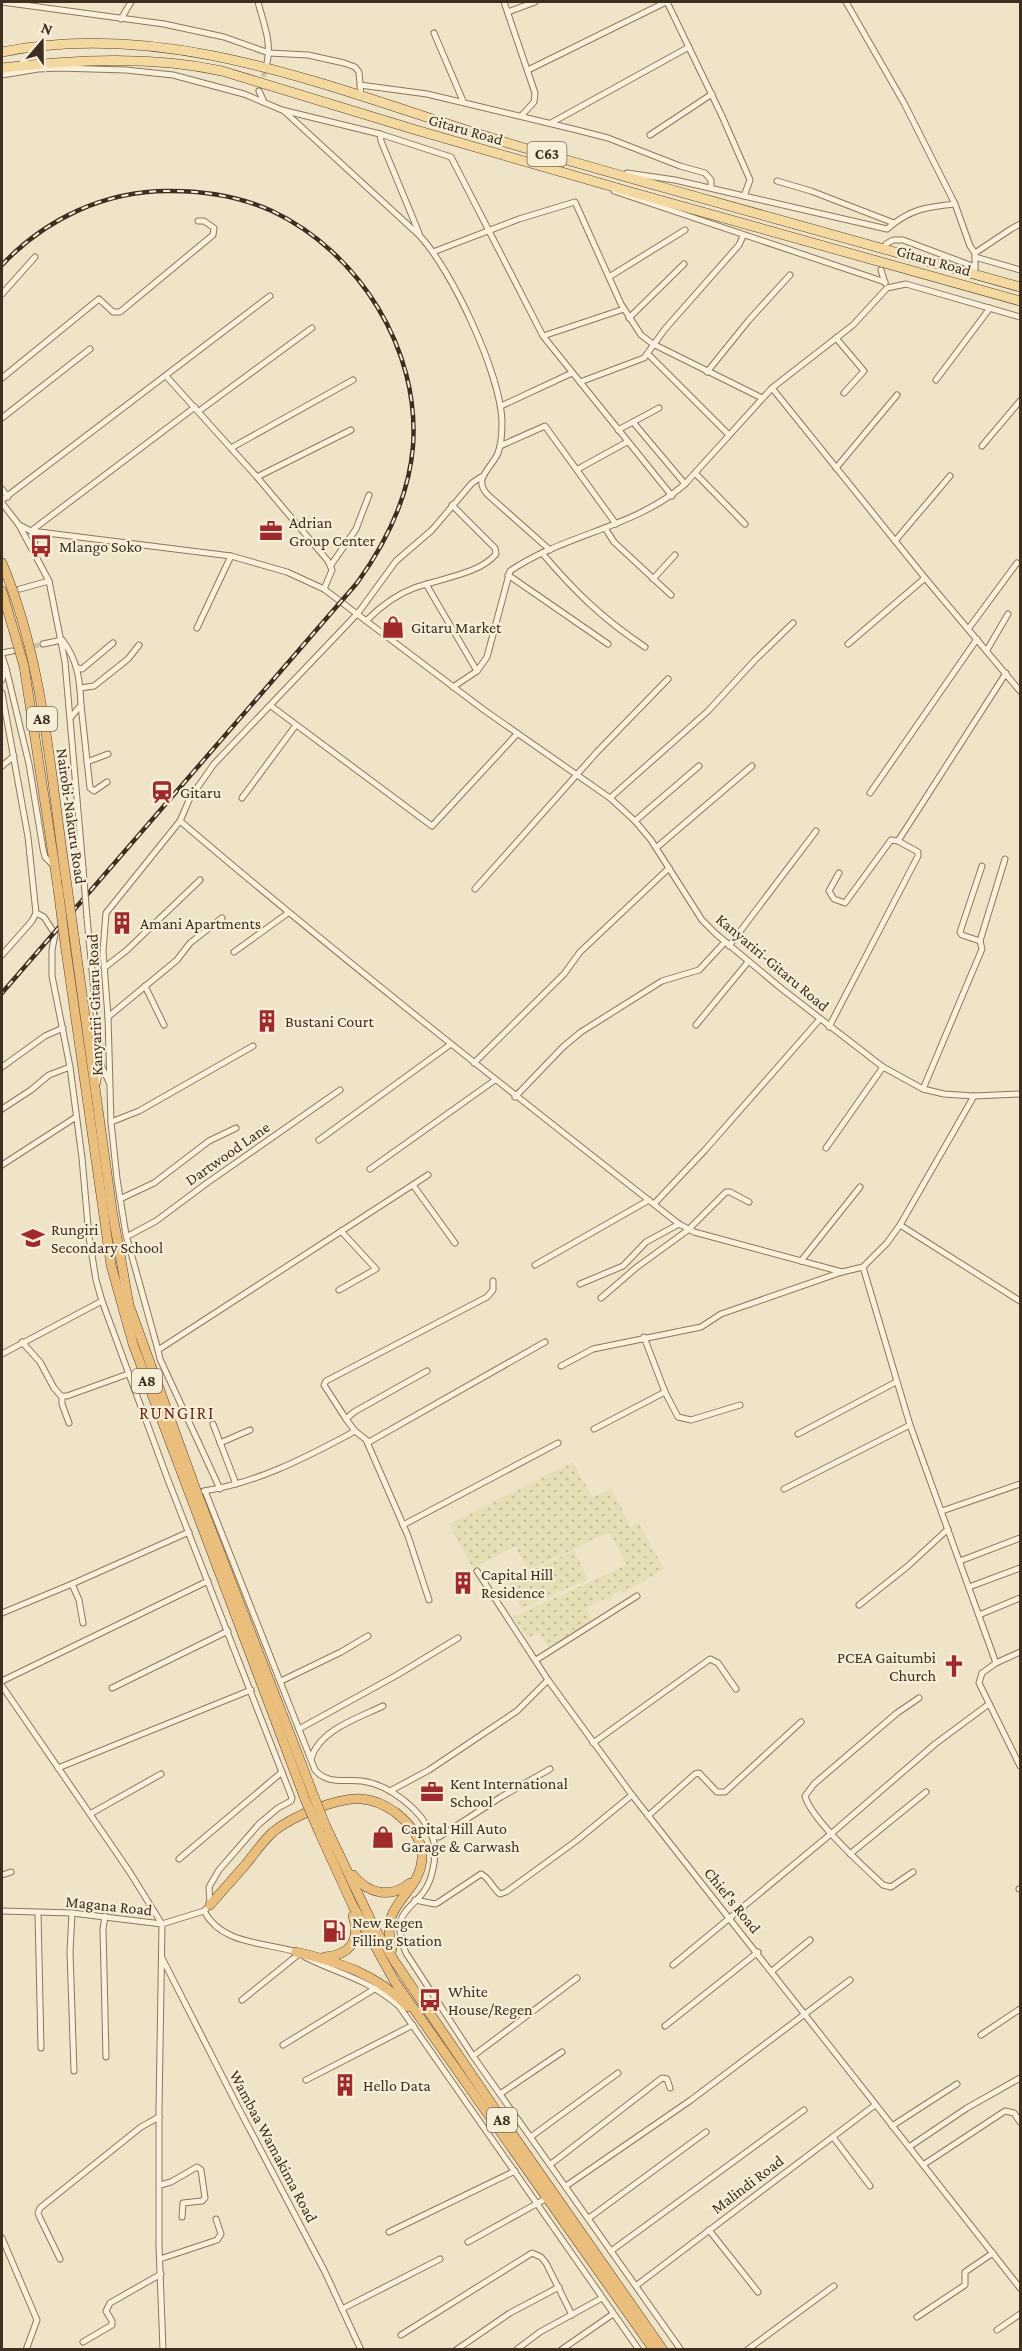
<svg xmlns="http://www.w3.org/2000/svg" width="1022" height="2351" font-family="'Crimson Pro',serif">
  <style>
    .farmland { fill: url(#farmland-dots) }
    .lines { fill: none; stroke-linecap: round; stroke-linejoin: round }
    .minor-tunnel { stroke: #ccc0a6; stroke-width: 5; stroke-dasharray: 5 2.5; stroke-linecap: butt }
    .minor-casing { stroke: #8d765c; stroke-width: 7 }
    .primary-casing { stroke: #5b4430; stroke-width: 10 }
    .trunk-casing { stroke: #5b4430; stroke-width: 10 }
    .minor { stroke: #faf1dc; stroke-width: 5 }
    .primary { stroke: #f3d9a0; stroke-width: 9 }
    .trunk { stroke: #eabe7c; stroke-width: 9 }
    .rail-casing { stroke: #3d2e20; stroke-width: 4.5 }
    .rail { stroke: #f7eed8; stroke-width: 2; stroke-dasharray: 7; stroke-linecap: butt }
    .minor-bridge-casing { stroke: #8d765c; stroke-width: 7; stroke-linecap: butt }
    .trunk-bridge-casing { stroke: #5b4430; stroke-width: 10; stroke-linecap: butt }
    .minor-bridge { stroke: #faf1dc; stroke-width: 5 }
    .trunk-bridge { stroke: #eabe7c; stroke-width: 9 }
    .labels { text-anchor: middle; stroke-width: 4.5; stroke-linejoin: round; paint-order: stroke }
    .shield { fill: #f7eed8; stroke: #756857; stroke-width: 1.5 }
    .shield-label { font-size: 15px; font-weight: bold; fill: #3d2e20 }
    .street-label { font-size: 16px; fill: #3d2e20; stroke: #f7eed8 }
    .poi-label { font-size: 16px; fill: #3d2e20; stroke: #f7eed8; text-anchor: start }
    .neighbourhood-label { font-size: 18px; letter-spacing: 1.5px; fill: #6b2e1e; stroke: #f7eed8 }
  </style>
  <defs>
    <pattern id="farmland-dots" width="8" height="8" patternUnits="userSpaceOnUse" patternTransform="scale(1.5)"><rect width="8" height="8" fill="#e6deb5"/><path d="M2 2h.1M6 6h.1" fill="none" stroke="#c6bf9b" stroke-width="1.8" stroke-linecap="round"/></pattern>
  </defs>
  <rect width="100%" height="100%" fill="#f0e4c8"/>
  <!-- farmland -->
  <g class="farmland">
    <path d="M573 1462 592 1497 611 1489 631 1527 639 1523 653 1551 644 1556 654 1551 664 1569 623 1593 621 1590 611 1596 613 1599 608 1601 606 1598 586 1608 594 1622 549 1648 539 1633 527 1638 513 1617 627 1565 609 1532 529 1570 515 1546 473 1568 449 1524Z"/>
    <path d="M574 1551 588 1579 521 1609 508 1583 515 1578Z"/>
  </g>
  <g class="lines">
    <!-- minor-tunnel -->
    <g class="minor-tunnel">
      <path d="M259 91 266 67"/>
      <path d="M27 648 43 644"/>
    </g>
    <!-- minor casing -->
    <g class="minor-casing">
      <g id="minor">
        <path d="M2 2 164 24 224 37 269 53 308 55 344 63 355 67 359 72 361 96"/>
        <path d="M258 2C263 22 272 42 267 63"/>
        <path d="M504 2 535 93 534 102 522 115"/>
        <path d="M667 2 722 116 750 180 744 196"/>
        <path d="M846 2 904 103 955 204 970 246 975 253"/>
        <path d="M508 12 535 2"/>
        <path d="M121 19 131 2"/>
        <path d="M434 33 463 101"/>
        <path d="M528 70 666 2"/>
        <path d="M2 75 38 69 58 68 126 70 173 75 244 94 282 110 380 134 451 157 543 336 672 496"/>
        <path d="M360 85 427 94 577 130 608 138 680 166 705 173 711 180V188"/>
        <path d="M259 91 264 102"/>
        <path d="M284 111 419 235C452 270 500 373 502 421 502 431 502 443 498 453 491 469 472 479 488 495L550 550"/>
        <path d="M551 123 689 47"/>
        <path d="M380 134 381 141 419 233"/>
        <path d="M650 135 712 94"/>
        <path d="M627 173 675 180 887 229C910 209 926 207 955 204"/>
        <path d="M777 181 811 191 894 223"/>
        <path d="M614 191 885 282"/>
        <path d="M886 244 893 240H903L975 267"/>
        <path d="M433 252 519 219 575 202 621 304 641 335 653 344 762 398"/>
        <path d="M975 257 1020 270"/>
        <path d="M975 269V253L1011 229 1020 224"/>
        <path d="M881 270 885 283"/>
        <path d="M609 277 685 230"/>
        <path d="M2 294 35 257"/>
        <path d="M629 318 684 264"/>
        <path d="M543 336 624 309"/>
        <path d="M836 338 864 371 844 393"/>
        <path d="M648 354 729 435"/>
        <path d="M707 372 749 320 790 275"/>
        <path d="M166 376 257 477 328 561 332 570 324 589"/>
        <path d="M2 378 99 299 113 312H120L213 235 214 228 204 221H198"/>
        <path d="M936 380 990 308"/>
        <path d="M580 382 644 358 665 329 739 245 743 236"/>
        <path d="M772 388 925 578 1020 691"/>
        <path d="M501 406 572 373"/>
        <path d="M199 411 312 328"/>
        <path d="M2 418 90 349"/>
        <path d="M633 422 685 484"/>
        <path d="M618 430 659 408"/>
        <path d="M500 446 545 426 616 524"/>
        <path d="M982 446 1020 401"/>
        <path d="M231 448 353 380"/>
        <path d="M836 468 897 395"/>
        <path d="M578 469 627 442"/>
        <path d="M695 473 745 524"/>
        <path d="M257 477 351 430"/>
        <path d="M2 489 8 497"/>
        <path d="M2 500 270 296"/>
        <path d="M2 503 19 525 49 581 65 662 83 868"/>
        <path d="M19 525 31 531 231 556 287 572 324 589 484 710 610 798 635 821 651 840 702 920 716 934 782 989 883 1067 923 1089 944 1094 974 1096 1020 1094"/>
        <path d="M605 528 614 542 671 595"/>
        <path d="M31 531 195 407"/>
        <path d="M895 541 950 476"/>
        <path d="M33 549 35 540 45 533"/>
        <path d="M542 553C575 592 603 619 645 647"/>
        <path d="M331 565 356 529 369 495"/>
        <path d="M508 575 608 644"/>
        <path d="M653 579 675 555"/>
        <path d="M426 584 477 671"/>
        <path d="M20 589 49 581"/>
        <path d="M367 620C381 606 395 595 414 588 438 579 480 574 496 554L495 548 452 505"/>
        <path d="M197 628 231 556"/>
        <path d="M969 628 1017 563"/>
        <path d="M63 641C78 661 80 681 81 705L71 717"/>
        <path d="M43 644 62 640"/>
        <path d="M848 644 925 578"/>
        <path d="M987 650 1008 614"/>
        <path d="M2 653 12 651"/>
        <path d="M2 656 6 668 2 680"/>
        <path d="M6 668 29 764 43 849 45 857 54 866"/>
        <path d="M78 668 82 669 113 643"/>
        <path d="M453 687 477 671 487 657 510 571C564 534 635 528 685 484L772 388 853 325 887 288 906 284 1020 317"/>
        <path d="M80 688 94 686 128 659 139 645"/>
        <path d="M2 693 28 837 36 913 32 921 2 955"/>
        <path d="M81 705 90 788 94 791 107 782"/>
        <path d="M271 706 432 826 517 734"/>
        <path d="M87 762 108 754"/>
        <path d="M2 766 14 756"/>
        <path d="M870 793 977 639"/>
        <path d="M242 798 296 725"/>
        <path d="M610 798 708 711 755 660 793 623"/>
        <path d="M180 821C343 960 511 1092 679 1224L694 1232 842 1272 863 1267 887 1243 900 1225 974 1096"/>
        <path d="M635 821 699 766"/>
        <path d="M898 841 1006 673"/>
        <path d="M656 848 752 766"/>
        <path d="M475 889 597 752 668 679"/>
        <path d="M87 918 101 1065 97 1084"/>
        <path d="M980 941 1005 859"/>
        <path d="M729 946 816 831"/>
        <path d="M234 952 288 913"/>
        <path d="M104 968 127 950 200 880"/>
        <path d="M145 986 164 1025"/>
        <path d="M108 1017 177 960 190 943 222 918"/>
        <path d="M696 1025 748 962"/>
        <path d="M829 1027 918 856V852L898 841 891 840 845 903 834 899 829 891 839 873"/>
        <path d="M474 1063 564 974 580 952 669 868"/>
        <path d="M101 1065 109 1082"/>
        <path d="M2 1067 45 1036 63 1028"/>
        <path d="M923 1089 982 949 980 941 962 935 960 932 982 866"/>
        <path d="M515 1097 563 1047 581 1032 662 981 699 970 725 942"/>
        <path d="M2 1109 31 1090 49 1075 70 1067"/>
        <path d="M111 1122 139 1111 253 1046"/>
        <path d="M319 1140 451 1044"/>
        <path d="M826 1148 883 1067"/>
        <path d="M2 1165 76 1117"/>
        <path d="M370 1169 495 1080"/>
        <path d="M413 1185 455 1243"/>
        <path d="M120 1199 154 1183 209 1141 236 1128"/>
        <path d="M654 1204 705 1150 820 1019"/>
        <path d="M900 1225 1020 1301"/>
        <path d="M128 1236 156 1221 207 1183 340 1090"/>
        <path d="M801 1261 860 1187"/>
        <path d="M535 1265 649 1200"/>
        <path d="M863 1267 910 1425 996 1663 982 1673 979 1683 1020 1766"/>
        <path d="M580 1284 623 1266 646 1242 679 1224"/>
        <path d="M339 1290 376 1269 341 1231"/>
        <path d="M601 1298 637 1267 688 1230 726 1192H730L749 1202"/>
        <path d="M644 1337 665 1392 678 1417 691 1420 740 1405"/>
        <path d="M22 1342 40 1362 54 1388 61 1396H67L128 1374"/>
        <path d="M158 1350 126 1235 117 1179 111 1122 108 1017 103 951 106 913 180 821 190 798 214 764 358 613 396 561 432 530 472 483 481 477"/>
        <path d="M2 1354 102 1301"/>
        <path d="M561 1366 593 1349 701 1327 721 1314 842 1272"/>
        <path d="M62 1397V1404L69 1423"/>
        <path d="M346 1419 324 1385 326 1381 487 1297 493 1290V1281"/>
        <path d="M213 1424 236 1484"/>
        <path d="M594 1429 665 1392"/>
        <path d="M355 1431 369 1442 545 1342"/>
        <path d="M798 1434 896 1382"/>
        <path d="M367 1442 408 1536 429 1600"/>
        <path d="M220 1443 250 1430"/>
        <path d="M220 1489 160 1359 158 1350 428 1175"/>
        <path d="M784 1489 910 1425"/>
        <path d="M204 1491C255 1483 301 1460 346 1436L355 1431 346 1419 354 1412 427 1371"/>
        <path d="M205 1491 315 1770C328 1785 344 1779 362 1781 390 1785 422 1810 432 1836 437 1848 435 1861 432 1873 423 1912 385 1903 406 1953L473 2056 681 2350"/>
        <path d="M942 1511 1020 1484"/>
        <path d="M403 1525 558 1443"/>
        <path d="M960 1561 1020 1538"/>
        <path d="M477 1571 548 1680"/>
        <path d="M72 1584 79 1600 83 1623"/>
        <path d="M969 1587 1020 1568"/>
        <path d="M859 1605 908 1566 948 1529"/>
        <path d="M2 1613 72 1584 189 1532"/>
        <path d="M979 1615 1020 1598"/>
        <path d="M536 1660 637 1596"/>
        <path d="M996 1663 1020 1652"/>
        <path d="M2 1681 208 1581"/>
        <path d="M281 1681 341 1652 368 1636"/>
        <path d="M2 1686 129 1871 162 1924 159 2109V2245L163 2350"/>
        <path d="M112 1688 228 1631"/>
        <path d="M299 1729 397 1675 458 1638"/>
        <path d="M593 1743 710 1659 718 1663 736 1689"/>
        <path d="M311 1759C319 1730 358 1718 383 1706"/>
        <path d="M58 1768 251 1690"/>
        <path d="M390 1791 429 1770 517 1711 548 1680 632 1795 1020 2288"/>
        <path d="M90 1814 161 1774"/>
        <path d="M648 1816 695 1774 699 1773 717 1792H725L801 1722"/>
        <path d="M432 1836 439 1837 501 1797 550 1769"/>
        <path d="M850 1854 926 1792"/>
        <path d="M179 1859 282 1772"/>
        <path d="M913 1872 891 1887 883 1885C864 1867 811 1819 805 1796L814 1784 897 1713 919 1698"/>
        <path d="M2 1875 11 1872"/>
        <path d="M1019 1889H1020"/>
        <path d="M415 1900 435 1904 439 1902 481 1874C490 1878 492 1888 500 1894L506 1892 576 1841 632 1795"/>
        <path d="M2 1911 72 1913 162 1924 204 1911 210 1905 209 1887 219 1870 259 1824 278 1808 291 1801 292 1798 168 1480 102 1301 96 1280 89 1237 82 1158 70 1067 52 976V950L55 934 44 917 36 913"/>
        <path d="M204 1911C222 1945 264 1942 297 1952"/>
        <path d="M38 1913 41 2048"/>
        <path d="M72 1913 70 1952 74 2071"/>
        <path d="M105 1916 103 1929 106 2057"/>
        <path d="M305 1957C341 1975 366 1978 399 2006L639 2350"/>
        <path d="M162 1958 239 2109 325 2272 361 2350"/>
        <path d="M673 1965 832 1833 935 1744 989 1704"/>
        <path d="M772 1971 810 1940"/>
        <path d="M242 2000 299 1954"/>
        <path d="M665 2026 758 1952"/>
        <path d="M981 2035 1020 2009"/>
        <path d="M283 2045 376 1988"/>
        <path d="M473 2056 577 1978"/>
        <path d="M306 2080 413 2025"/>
        <path d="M500 2094 562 2052"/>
        <path d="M892 2126 957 2084"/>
        <path d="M532 2136 618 2073"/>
        <path d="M833 2137 870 2186"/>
        <path d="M909 2147 967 2108 1020 2078"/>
        <path d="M551 2164 662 2078 667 2079 670 2088"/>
        <path d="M923 2165 1005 2111 1014 2113 1020 2122"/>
        <path d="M160 2185 171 2182 197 2167 201 2170 205 2198 202 2201 183 2203 182 2217"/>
        <path d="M566 2186 691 2100 850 1980"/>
        <path d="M589 2218 706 2132"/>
        <path d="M709 2230 758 2292"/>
        <path d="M389 2232 515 2171"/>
        <path d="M2 2238 37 2320 26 2350"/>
        <path d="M468 2242 547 2198"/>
        <path d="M611 2251 804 2110"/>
        <path d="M60 2259 40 2218 38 2213 40 2208 141 2127 159 2117"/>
        <path d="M160 2259 217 2240 221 2234 216 2219"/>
        <path d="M637 2285 875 2105"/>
        <path d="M342 2309 440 2259"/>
        <path d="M917 2317 965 2285V2272L993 2253"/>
        <path d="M997 2330 1020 2314"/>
        <path d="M401 2335 532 2253 541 2257 546 2263 572 2315"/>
        <path d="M83 2342 112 2325V2321L106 2311 110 2303 161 2274"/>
        <path d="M456 2350 510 2313 559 2287"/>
        <path d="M516 2350 540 2332 602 2298"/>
        <path d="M561 2350 613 2314"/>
        <path d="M747 2350 834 2286"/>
      </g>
    </g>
    <!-- primary casing -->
    <g class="primary-casing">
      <g id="primary">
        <path d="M2 52C180 16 353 98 521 147 687 195 854 240 1020 287"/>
        <path d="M2 68C75 60 149 55 222 71L416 130 631 192 1020 301"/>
      </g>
    </g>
    <!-- trunk casing -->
    <g class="trunk-casing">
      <g id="trunk">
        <path d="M2 563C44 662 50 773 66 879"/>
        <path d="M2 591 24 666 58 888"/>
        <path d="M74 936 112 1210 129 1305 197 1493 313 1794"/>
        <path d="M65 943 111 1265 133 1344 305 1799"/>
        <path d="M326 1827 374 1927 395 1962 497 2112 663 2350"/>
        <path d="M320 1834 353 1906 395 1982 654 2350"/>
        <path d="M353 1875C368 1894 391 1899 410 1883"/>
        <path d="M210 1905C222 1891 234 1878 246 1864 255 1853 263 1841 273 1832 291 1817 337 1797 362 1799 374 1800 385 1805 395 1812 409 1823 423 1839 422 1858 420 1896 378 1901 392 1949"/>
        <path d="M296 1952C339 1962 377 1974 408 2007"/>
        <path d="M325 1957C350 1955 361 1940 353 1916"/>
      </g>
    </g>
    <!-- minor -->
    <use href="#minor" class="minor"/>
    <!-- primary -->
    <use href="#primary" class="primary"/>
    <!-- trunk -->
    <use href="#trunk" class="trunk"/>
    <!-- rail casing -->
    <g class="rail-casing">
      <path id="rail" d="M2 265C45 219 106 190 171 191 205 191 241 197 272 211 359 252 420 349 413 446 409 496 386 543 357 583L2 993"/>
    </g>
    <!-- rail -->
    <use href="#rail" class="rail"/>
    <!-- minor-bridge casing -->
    <g class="minor-bridge-casing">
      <path id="minor-bridge" d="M83 868 87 918"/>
    </g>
    <!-- trunk-bridge casing -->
    <g class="trunk-bridge-casing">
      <g id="trunk-bridge">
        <path d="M66 879 74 936"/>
        <path d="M58 888 65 943"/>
        <path d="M313 1794 326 1827"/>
        <path d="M305 1799 320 1834"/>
      </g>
    </g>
    <!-- minor-bridge -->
    <use href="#minor-bridge" class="minor-bridge"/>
    <!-- trunk-bridge -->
    <use href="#trunk-bridge" class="trunk-bridge"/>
  </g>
  <!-- icons -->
  <defs>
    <g id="office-bare" transform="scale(1.8)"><path d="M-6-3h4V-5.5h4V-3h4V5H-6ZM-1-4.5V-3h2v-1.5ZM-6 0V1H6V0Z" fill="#9e2a2b" stroke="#f7eed8" stroke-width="2.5" paint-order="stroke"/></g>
    <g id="bus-bare" transform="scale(1.8)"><path d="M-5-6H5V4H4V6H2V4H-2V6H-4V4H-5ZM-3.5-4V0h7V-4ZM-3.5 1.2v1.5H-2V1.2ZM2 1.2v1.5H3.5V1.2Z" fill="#9e2a2b" stroke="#f7eed8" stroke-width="2.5" paint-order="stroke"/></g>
    <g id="shop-bare" transform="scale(1.8)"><path d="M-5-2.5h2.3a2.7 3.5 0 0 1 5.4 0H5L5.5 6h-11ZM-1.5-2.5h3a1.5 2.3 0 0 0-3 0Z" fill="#9e2a2b" stroke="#f7eed8" stroke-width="2.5" paint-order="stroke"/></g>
    <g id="station-bare" transform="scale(1.8)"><path d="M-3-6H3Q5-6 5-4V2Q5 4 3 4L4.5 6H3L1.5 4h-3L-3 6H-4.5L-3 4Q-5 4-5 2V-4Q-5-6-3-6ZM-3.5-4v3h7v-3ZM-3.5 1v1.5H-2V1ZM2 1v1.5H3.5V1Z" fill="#9e2a2b" stroke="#f7eed8" stroke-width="2.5" paint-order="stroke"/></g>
    <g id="building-bare" transform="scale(1.8)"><path d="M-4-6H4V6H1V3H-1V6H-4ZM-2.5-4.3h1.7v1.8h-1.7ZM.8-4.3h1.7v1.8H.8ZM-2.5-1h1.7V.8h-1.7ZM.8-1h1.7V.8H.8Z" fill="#9e2a2b" stroke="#f7eed8" stroke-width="2.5" paint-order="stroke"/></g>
    <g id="school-bare" transform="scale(1.8)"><path d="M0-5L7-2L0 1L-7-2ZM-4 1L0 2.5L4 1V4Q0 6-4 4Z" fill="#9e2a2b" stroke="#f7eed8" stroke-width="2.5" paint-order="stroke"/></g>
    <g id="church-bare" transform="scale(1.8)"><path d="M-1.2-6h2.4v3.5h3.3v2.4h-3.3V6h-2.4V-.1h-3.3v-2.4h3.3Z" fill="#9e2a2b" stroke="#f7eed8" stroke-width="2.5" paint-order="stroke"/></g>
    <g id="fuel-bare" transform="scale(1.8)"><path d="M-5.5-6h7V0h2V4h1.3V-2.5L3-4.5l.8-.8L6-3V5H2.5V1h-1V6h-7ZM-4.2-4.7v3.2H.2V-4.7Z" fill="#9e2a2b" stroke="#f7eed8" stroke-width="2.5" paint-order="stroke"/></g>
  </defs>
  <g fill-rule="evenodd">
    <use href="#office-bare" x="271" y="531"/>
    <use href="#bus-bare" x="41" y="546"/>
    <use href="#shop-bare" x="393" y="627"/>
    <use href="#station-bare" x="162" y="792"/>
    <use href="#building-bare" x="122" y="923"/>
    <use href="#building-bare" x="267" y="1021"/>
    <use href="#school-bare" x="33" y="1238"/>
    <use href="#building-bare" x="463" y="1583"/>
    <use href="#church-bare" x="954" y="1666"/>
    <use href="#office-bare" x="432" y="1792"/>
    <use href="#shop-bare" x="383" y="1837"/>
    <use href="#fuel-bare" x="334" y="1931"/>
    <use href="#bus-bare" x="430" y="2000"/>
    <use href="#building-bare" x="345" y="2085"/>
  </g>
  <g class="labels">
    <!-- shield labels -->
    <g class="shield">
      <rect x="527.5" y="142" width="39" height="24" rx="4.5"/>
      <rect x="27" y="707" width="30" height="24" rx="4.5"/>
      <rect x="132" y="1369" width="30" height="24" rx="4.5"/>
      <rect x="487" y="2108" width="30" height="24" rx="4.5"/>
    </g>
    <g class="shield-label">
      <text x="547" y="159">C63</text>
      <text x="42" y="724">A8</text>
      <text x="147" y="1386">A8</text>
      <text x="502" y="2125">A8</text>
    </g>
    <!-- street labels -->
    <g class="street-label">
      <text transform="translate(466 129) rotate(16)" y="6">Gitaru Road</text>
      <text transform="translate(934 260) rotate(16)" y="6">Gitaru Road</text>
      <text transform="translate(72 816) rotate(82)" y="6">Nairobi-Nakuru Road</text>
      <text transform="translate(773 962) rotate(40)" y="6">Kanyariri-Gitaru Road</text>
      <text transform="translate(94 1005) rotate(-92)" y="6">Kanyariri-Gitaru Road</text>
      <text transform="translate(227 1153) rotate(-35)" y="6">Dartwood Lane</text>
      <text transform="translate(733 1900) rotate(51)" y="6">Chief's Road</text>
      <text transform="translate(109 1905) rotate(6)" y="6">Magana Road</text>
      <text transform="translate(274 2146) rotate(62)" y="6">Wambaa Wamakima Road</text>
      <text transform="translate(747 2184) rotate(-37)" y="6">Malindi Road</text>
    </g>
    <!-- poi labels -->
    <g class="poi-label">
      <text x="289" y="528">Adrian<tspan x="289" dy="18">Group Center</tspan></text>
      <text x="59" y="552">Mlango Soko</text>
      <text x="411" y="633">Gitaru Market</text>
      <text x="180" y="798">Gitaru</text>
      <text x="140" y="929">Amani Apartments</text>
      <text x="285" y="1027">Bustani Court</text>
      <text x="51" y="1235">Rungiri<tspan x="51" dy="18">Secondary School</tspan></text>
      <text x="481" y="1580">Capital Hill<tspan x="481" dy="18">Residence</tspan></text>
      <text x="936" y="1663" text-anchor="end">PCEA Gaitumbi<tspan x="936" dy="18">Church</tspan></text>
      <text x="450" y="1789">Kent International<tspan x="450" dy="18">School</tspan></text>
      <text x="401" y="1834">Capital Hill Auto<tspan x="401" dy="18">Garage &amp; Carwash</tspan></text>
      <text x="352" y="1928">New Regen<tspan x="352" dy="18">Filling Station</tspan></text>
      <text x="448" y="1997">White<tspan x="448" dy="18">House/Regen</tspan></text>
      <text x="363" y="2091">Hello Data</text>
    </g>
    <!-- neighbourhood labels -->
    <g class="neighbourhood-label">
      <text x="177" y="1419">RUNGIRI</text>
    </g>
  </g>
  <!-- border -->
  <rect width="1022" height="2351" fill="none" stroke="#3d2e20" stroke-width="6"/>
  <!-- north arrow -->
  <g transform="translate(42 42) rotate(20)" stroke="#f7eed8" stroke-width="4.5" paint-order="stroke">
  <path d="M0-4.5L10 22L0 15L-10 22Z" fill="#3d2e20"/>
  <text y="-9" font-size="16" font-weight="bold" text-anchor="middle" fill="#3d2e20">N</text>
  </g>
</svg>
